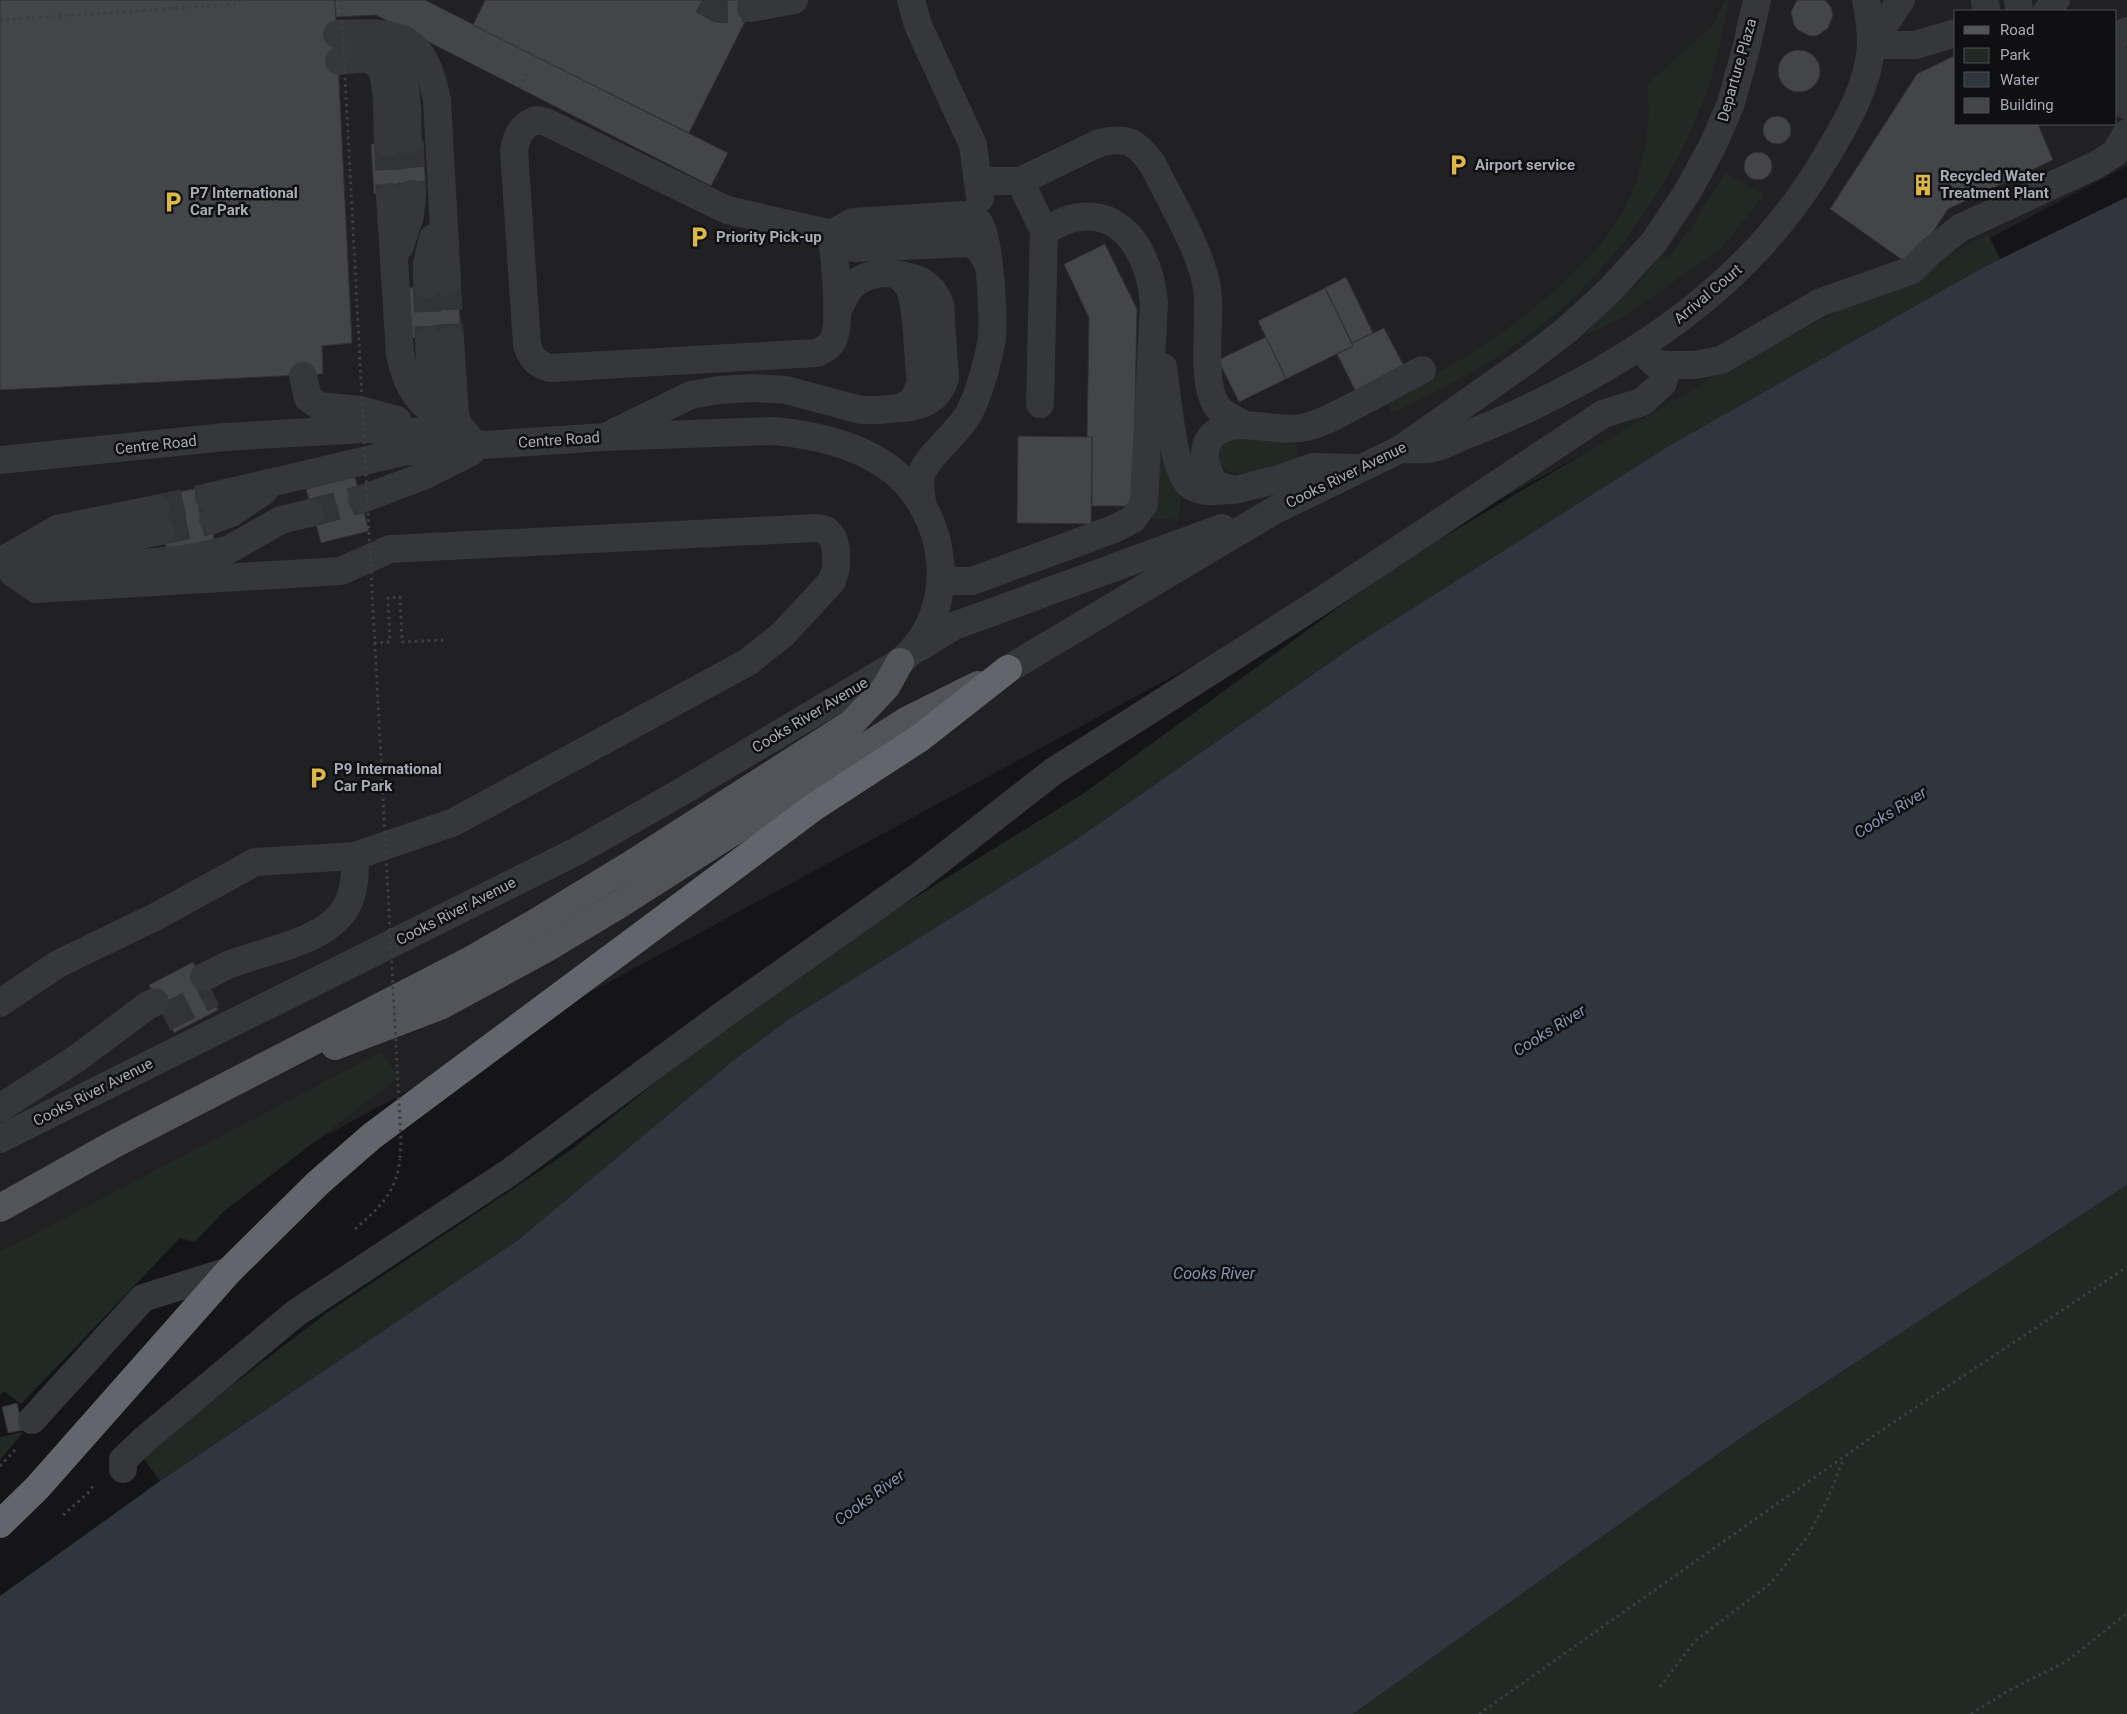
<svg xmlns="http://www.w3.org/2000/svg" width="2127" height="1714" font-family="Roboto,sans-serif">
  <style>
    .built { fill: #212123; fill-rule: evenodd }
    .green { fill: #222823 }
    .water { fill: #30363e }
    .building { fill: #444549; stroke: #302f32 }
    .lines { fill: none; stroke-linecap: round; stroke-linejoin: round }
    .minor-tunnel { stroke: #323337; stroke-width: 28; stroke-dasharray: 28 14; stroke-linecap: butt }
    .path { stroke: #3d3e42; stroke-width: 3; stroke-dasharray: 2.5 4; stroke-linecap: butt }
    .minor { stroke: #36373b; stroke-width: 28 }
    .major { stroke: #53545a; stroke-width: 28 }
    .highway { stroke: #63656c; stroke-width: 28 }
    .path-bridge { stroke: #3d3e42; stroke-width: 3; stroke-dasharray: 2.5 4; stroke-linecap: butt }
    .labels { text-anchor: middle; stroke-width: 5; stroke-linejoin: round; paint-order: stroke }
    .street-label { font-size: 15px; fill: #a8abb5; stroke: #101012 }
    .poi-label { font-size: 15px; font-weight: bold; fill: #a8abb5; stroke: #101012; text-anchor: start }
    .water-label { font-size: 16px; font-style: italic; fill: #8396ad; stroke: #101012 }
  </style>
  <rect width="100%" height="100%" fill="#151517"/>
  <!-- built -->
  <path class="built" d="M0 0H2127V166L1722 379 0 1312ZM1956 11H2116V124H1956Z"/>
  <!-- green -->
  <g class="green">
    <path d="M1725 0H1729C1723 28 1718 58 1709 85 1680 170 1627 250 1560 310 1511 354 1451 385 1392 413L1386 402C1452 366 1512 331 1567 279 1592 255 1615 231 1629 199 1639 179 1647 144 1648 122 1649 109 1648 96 1647 84L1712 26Z"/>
    <path d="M1725 173 1765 194 1721 249 1624 316 1586 335 1588 327 1640 282 1661 254 1668 258 1693 225Z"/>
    <path d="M1988 234 2000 259 1984 267 1355 645 1074 841 789 1019 735 1059 518 1240 160 1481 141 1455 324 1315 571 1150 790 975 1084 793 1398 564 1732 366Z"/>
    <path d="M1236 438 1296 442 1299 461C1283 466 1233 482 1222 467 1217 461 1219 452 1219 444Z"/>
    <path d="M1161 450 1181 494 1180 511 1177 520 1150 518 1158 451Z"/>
    <path d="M381 1052 399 1077 223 1212 195 1242 180 1238 21 1404 4 1391 0 1395V1252Z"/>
    <path d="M2127 1185V1714H1353L1742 1437Z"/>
    <path d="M23 1432 0 1460V1437Z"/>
  </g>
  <!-- water -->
  <path class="water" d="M2127 197V1185L1742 1437 1353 1714H0V1596L160 1481 518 1240 735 1059 789 1019 1074 841 1355 645 1669 446 1984 267Z"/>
  <!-- building -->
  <g class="building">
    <path d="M0 0H335L352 343 322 346 323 374 0 390Z"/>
    <path d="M335 0H425L728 153 711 186 376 15 336 17Z"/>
    <path d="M485 0H756L689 133 473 25Z"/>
    <path d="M1797 0H1825L1831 7 1833 15 1828 28 1817 36H1810L1798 30 1794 25 1791 12Z"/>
    <circle cx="1799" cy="71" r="21"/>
    <path d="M1956 55V124H2038L2053 160 1948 209 1911 266 1830 209 1917 74Z"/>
    <circle cx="1777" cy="130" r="14"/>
    <path d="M423 141 426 191 374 194 371 144Z"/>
    <circle cx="1758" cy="166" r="14"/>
    <path d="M1105 244 1137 309 1133 506H1092V437H1087L1089 318 1064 264Z"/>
    <path d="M1346 277 1373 333 1352 343 1325 288Z"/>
    <path d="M458 285 461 335 410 338 406 288Z"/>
    <path d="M1325 288 1353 346 1286 379 1258 321Z"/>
    <path d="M1384 328 1405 368 1356 392 1337 354 1353 346 1352 343Z"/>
    <path d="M1266 337 1286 379 1239 402 1218 360Z"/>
    <path d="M1018 436 1092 437 1091 524 1017 523Z"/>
    <path d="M355 477 369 531 321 543 306 489Z"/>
    <path d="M205 487 214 540 166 549 156 496Z"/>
    <path d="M193 962 218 1010 174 1033 149 985Z"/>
    <path d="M17 1403 23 1430 8 1433 2 1407Z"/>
  </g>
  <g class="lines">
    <!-- minor-tunnel -->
    <g class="minor-tunnel">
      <path d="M702 0 719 9 751 8"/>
      <path d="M408 140 412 194"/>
      <path d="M388 142 390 197"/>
      <path d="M447 282 450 340"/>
      <path d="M427 284 429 341"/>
      <path d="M156 509 209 497"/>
      <path d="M310 513 362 499"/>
      <path d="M160 531 213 520"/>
      <path d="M164 1018 213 993"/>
    </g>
    <!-- path -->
    <g class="path">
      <path d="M0 20 239 4V0"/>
      <path d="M520 88 527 72"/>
      <path d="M374 643 390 642 388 598 400 597 402 642 444 640"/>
      <path d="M355 1229C380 1207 396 1193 400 1159"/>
      <path d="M0 1466 15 1450"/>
      <path d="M63 1515 88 1493 93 1486"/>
      <path d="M1660 1687 1695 1641 1771 1583 1808 1536 1828 1498 1844 1458"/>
      <path d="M1479 1714 1879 1432 2127 1267"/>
      <path d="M1971 1714 2006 1692 2067 1661 2127 1613"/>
    </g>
    <!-- minor -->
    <g class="minor">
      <path d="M911 0 918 25 973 145 980 198"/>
      <path d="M1985 0 1986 11"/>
      <path d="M2018 0 2019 11"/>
      <path d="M751 8 794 0"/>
      <path d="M2047 11 2056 0"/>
      <path d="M337 34C398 31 424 32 437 100L447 282"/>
      <path d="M2116 36 2127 31"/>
      <path d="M1871 45H1915L1956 33"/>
      <path d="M1871 45 1901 0"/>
      <path d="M2116 57 2127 106"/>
      <path d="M379 59C385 60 392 61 397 66 409 80 407 122 408 140"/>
      <path d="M339 61C349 60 365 56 374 62 390 71 387 124 388 142"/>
      <path d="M536 120 546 122 727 210 832 234C834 257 843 325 832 342 829 347 823 350 817 353L551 368C537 365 531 358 527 345L514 150C517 135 521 126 536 120Z"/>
      <path d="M978 181H1020L1099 143C1127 136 1137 142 1153 165 1171 202 1197 243 1206 283 1214 317 1196 389 1222 412 1229 417 1238 421 1245 425"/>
      <path d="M1020 181 1044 231"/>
      <path d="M390 197 400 354C409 400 428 409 464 433"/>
      <path d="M400 246 410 216 412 194"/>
      <path d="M895 274C917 277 931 282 940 304L945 379C938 399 924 406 903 408"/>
      <path d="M427 284V264L433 238"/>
      <path d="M450 340 455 414 459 426 467 435"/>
      <path d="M429 341C430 374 431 391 453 418"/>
      <path d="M1651 360 1654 363 1667 365H1695L1721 360 1819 303 1912 270 1931 251 1960 228 2096 165 2115 153 2127 133"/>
      <path d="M1163 367C1167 392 1172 469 1189 484 1201 494 1218 491 1231 490"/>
      <path d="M303 376 308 398 319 406 360 410 397 420"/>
      <path d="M613 433 691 395 719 390 753 388 786 390 861 410H879L899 408 910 403 916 395 921 382C919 366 918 349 917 332 914 305 915 266 876 274 852 279 846 292 837 312"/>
      <path d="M1403 449C1412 449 1424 451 1433 448 1443 446 1452 441 1461 437 1485 428 1508 418 1531 407 1654 348 1762 271 1830 150 1849 118 1869 83 1871 45 1871 30 1869 15 1866 0"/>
      <path d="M0 460 225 437 364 429 433 433 483 445 605 437 774 431C813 435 852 443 885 465 950 509 962 612 900 662L676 795 577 851 0 1139"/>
      <path d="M1357 468 1313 467 1279 479 1235 490 1216 485C1204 469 1198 443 1218 431 1240 418 1276 432 1301 428 1320 425 1338 414 1354 406 1377 394 1399 382 1422 370"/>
      <path d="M209 497 402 452 444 448"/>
      <path d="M362 499 421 477 471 452"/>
      <path d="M923 506C921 496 919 486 921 476 925 457 958 434 969 413 980 392 986 366 991 344 995 325 990 237 979 223 975 218 969 216 963 215L853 222 832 234 854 248 971 243 981 251 988 264"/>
      <path d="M213 520 231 513 264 491"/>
      <path d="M33 556 160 531"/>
      <path d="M0 562 57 529 156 509"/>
      <path d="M46 570 179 560 210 554 228 550 281 520 310 513"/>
      <path d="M941 581H972L1114 529 1133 519 1144 504 1154 302C1150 262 1129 211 1080 217 1067 218 1056 225 1044 231L1040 404"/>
      <path d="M918 648 954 626 1222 528"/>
      <path d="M1008 669 1275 510 1401 449 1529 359 1568 329 1610 290 1654 242 1688 191 1713 145 1731 103 1746 49 1757 0"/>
      <path d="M204 977C212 973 220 969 228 965 264 950 322 944 345 909 355 893 355 874 355 856"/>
      <path d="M0 1003 58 964 157 916 255 862 355 856 454 822 748 662 783 634 832 581 836 568V549L833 538 826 530 816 528 390 549 341 571 36 589 13 573"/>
      <path d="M0 1108 76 1059 147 1006 155 1002"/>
      <path d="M32 1420 143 1298 229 1271"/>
      <path d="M123 1469V1460L145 1439 296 1313 510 1172 720 1017 918 877 1054 771 1318 603 1603 414 1642 402 1663 383 1667 365"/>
    </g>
    <!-- major -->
    <g class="major">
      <path d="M335 1046 440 1006 545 949 620 904 906 721 978 685"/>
      <path d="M0 1208 116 1143 469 961 540 920 627 867 852 723 886 687 900 662"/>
    </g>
    <!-- highway -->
    <path class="highway" d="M0 1524 37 1488 229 1271 318 1183 372 1136 814 807 920 738 1008 669"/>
    <!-- path-bridge -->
    <path class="path-bridge" d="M341 0 401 1141 400 1158"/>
  </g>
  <!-- icons -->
  <defs>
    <g id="parking-bare" transform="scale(1.725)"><path d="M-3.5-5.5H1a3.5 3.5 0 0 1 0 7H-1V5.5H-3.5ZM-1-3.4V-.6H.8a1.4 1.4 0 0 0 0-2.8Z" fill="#deb846" stroke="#101012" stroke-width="2.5" paint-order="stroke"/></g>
    <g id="building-bare" transform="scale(1.725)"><path d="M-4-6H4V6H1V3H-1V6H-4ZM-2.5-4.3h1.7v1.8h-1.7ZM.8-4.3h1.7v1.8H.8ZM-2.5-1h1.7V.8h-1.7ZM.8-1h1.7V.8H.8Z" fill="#deb846" stroke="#101012" stroke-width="2.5" paint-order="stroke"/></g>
  </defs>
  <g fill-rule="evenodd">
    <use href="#parking-bare" x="1458" y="165"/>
    <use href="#building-bare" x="1923" y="185"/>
    <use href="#parking-bare" x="173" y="202"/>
    <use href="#parking-bare" x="699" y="237"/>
    <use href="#parking-bare" x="318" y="778"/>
  </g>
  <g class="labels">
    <!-- street labels -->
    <g class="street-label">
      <text transform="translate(1737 70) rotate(-74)" y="5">Departure Plaza</text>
      <text transform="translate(1708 294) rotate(-40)" y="5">Arrival Court</text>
      <text transform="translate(559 440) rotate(-4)" y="5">Centre Road</text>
      <text transform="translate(156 445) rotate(-6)" y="5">Centre Road</text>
      <text transform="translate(1346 475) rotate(-26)" y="5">Cooks River Avenue</text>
      <text transform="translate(810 715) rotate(-31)" y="5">Cooks River Avenue</text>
      <text transform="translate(456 911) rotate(-27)" y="5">Cooks River Avenue</text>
      <text transform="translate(93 1092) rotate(-27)" y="5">Cooks River Avenue</text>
    </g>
    <!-- poi labels -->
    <g class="poi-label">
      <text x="1475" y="170">Airport service</text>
      <text x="1940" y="181">Recycled Water<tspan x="1940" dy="17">Treatment Plant</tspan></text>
      <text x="190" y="198">P7 International<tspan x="190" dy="17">Car Park</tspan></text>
      <text x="716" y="242">Priority Pick-up</text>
      <text x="334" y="774">P9 International<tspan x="334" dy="17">Car Park</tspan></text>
    </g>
    <!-- water labels -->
    <g class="water-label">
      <text transform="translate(1890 812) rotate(-32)" y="6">Cooks River</text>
      <text transform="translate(1549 1030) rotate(-32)" y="6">Cooks River</text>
      <text x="1214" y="1279">Cooks River</text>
      <text transform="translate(869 1497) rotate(-36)" y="6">Cooks River</text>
    </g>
  </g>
  <!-- legend -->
  <rect x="1954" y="10" width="162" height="115" fill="#101012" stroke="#4d4e53"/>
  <rect x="1964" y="26" width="25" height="8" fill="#53545a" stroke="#4d4e53"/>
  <text x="2000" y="35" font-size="15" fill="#a8abb5">Road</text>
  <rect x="1964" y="48" width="25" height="15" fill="#222823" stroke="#4d4e53"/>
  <text x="2000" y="60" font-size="15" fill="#a8abb5">Park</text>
  <rect x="1964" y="72" width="25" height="15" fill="#30363e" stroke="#4d4e53"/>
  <text x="2000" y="85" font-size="15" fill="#a8abb5">Water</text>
  <rect x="1964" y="98" width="25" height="15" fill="#444549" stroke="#4d4e53"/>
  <text x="2000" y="110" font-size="15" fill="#a8abb5">Building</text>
</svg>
